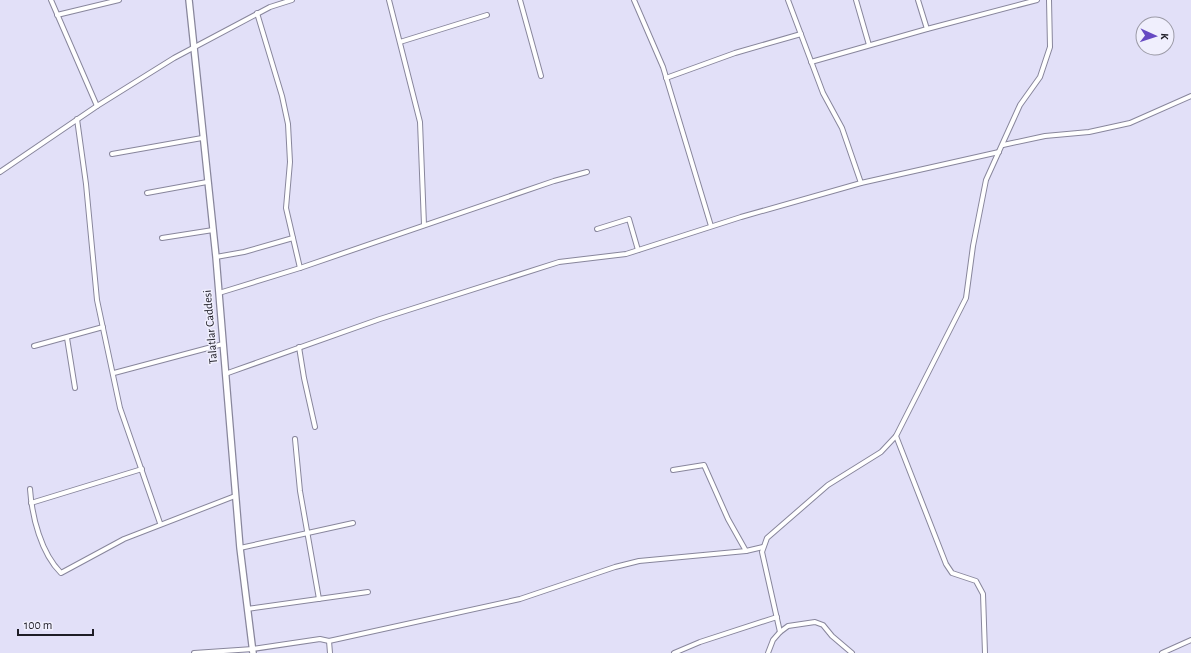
<svg xmlns="http://www.w3.org/2000/svg" width="1191" height="653" font-family="'Alegreya Sans',sans-serif">
  <style>
    .lines { fill: none; stroke-linecap: round; stroke-linejoin: round }
    .street-casing { stroke: #88869c; stroke-width: 6 }
    .secondary-casing { stroke: #88869c; stroke-width: 8 }
    .street { stroke: #fff; stroke-width: 4 }
    .secondary { stroke: #fff; stroke-width: 5.5 }
    .labels { text-anchor: middle; stroke-width: 3; stroke-linejoin: round; paint-order: stroke }
    .street-label { font-size: 12px; fill: #1e1d26; stroke: #f0effd }
  </style>
  <rect width="100%" height="100%" fill="#e2e0f8"/>
  <g class="lines">
    <!-- street casing -->
    <g class="street-casing">
      <g id="street">
        <path d="M51 0 97 106"/>
        <path d="M389 0 420 122 424 225"/>
        <path d="M520 0 541 76"/>
        <path d="M634 0 663 67 711 226"/>
        <path d="M788 0 823 93 842 128 861 183"/>
        <path d="M856 0 869 45"/>
        <path d="M918 0 927 29"/>
        <path d="M257 13 282 96 288 124 290 162 286 208 300 268"/>
        <path d="M57 15 119 0"/>
        <path d="M400 42 487 15"/>
        <path d="M811 62 927 29 1037 0"/>
        <path d="M666 78 735 53 801 34"/>
        <path d="M77 119 86 184 97 300 120 408 160 523"/>
        <path d="M1003 145 1045 136 1089 132 1130 123 1191 96"/>
        <path d="M112 154 202 138"/>
        <path d="M0 172 97 106 174 58 270 7 292 0"/>
        <path d="M147 193 207 182"/>
        <path d="M597 229 629 219 638 250"/>
        <path d="M162 238 213 230"/>
        <path d="M216 257 244 252 293 238"/>
        <path d="M219 293 300 268 554 181 587 172"/>
        <path d="M67 338 75 388"/>
        <path d="M34 346 103 327"/>
        <path d="M299 347 304 378 315 427"/>
        <path d="M114 373 223 344"/>
        <path d="M225 374 380 319 559 262 626 254 741 217 861 183 999 152"/>
        <path d="M896 436 946 564 952 573 976 581 983 594 985 653"/>
        <path d="M295 439 300 491 319 599"/>
        <path d="M673 470 704 465 728 519 746 551 763 547"/>
        <path d="M30 489C32 517 41 553 61 573L124 539 235 496"/>
        <path d="M31 503 142 469"/>
        <path d="M240 548 353 523"/>
        <path d="M247 609 368 592"/>
        <path d="M780 632 762 552 767 538 828 485 881 452 896 436 966 298 973 246 986 180 1020 105 1040 77 1050 47 1049 0"/>
        <path d="M329 641 330 653"/>
        <path d="M194 653 253 649 320 639 329 641 520 599 615 567 639 561 746 551"/>
        <path d="M674 653 700 642 777 617"/>
        <path d="M768 653 773 640 780 632 788 626 815 622 823 625 832 636 852 653"/>
        <path d="M1162 653 1191 640"/>
      </g>
    </g>
    <!-- secondary casing -->
    <g class="secondary-casing">
      <path id="secondary" d="M189 0 216 257 240 548 253 653"/>
    </g>
    <!-- street -->
    <use href="#street" class="street"/>
    <!-- secondary -->
    <use href="#secondary" class="secondary"/>
  </g>
  <g class="labels">
    <!-- street labels -->
    <g class="street-label">
      <text transform="translate(210 327) rotate(-95)" y="4">Talatlar Caddesi</text>
    </g>
  </g>
  <!-- north arrow -->
  <g transform="translate(1155 36) rotate(93)"><circle r="19" fill="#f0effd" stroke="#9c9ba7"/>
  <path d="M0-3L7 15L0 10L-7 15Z" fill="#6649c2"/>
  <text y="-6" font-size="11" font-weight="bold" text-anchor="middle" fill="#1e1d26">K</text>
  </g>
  <!-- scale -->
  <path d="M18 629v6h75v-6" fill="none" stroke="#1e1d26" stroke-width="2"/>
  <text x="24" y="629" font-size="12" fill="#1e1d26" stroke="#f0effd" stroke-width="3" paint-order="stroke">100 m</text>
</svg>
